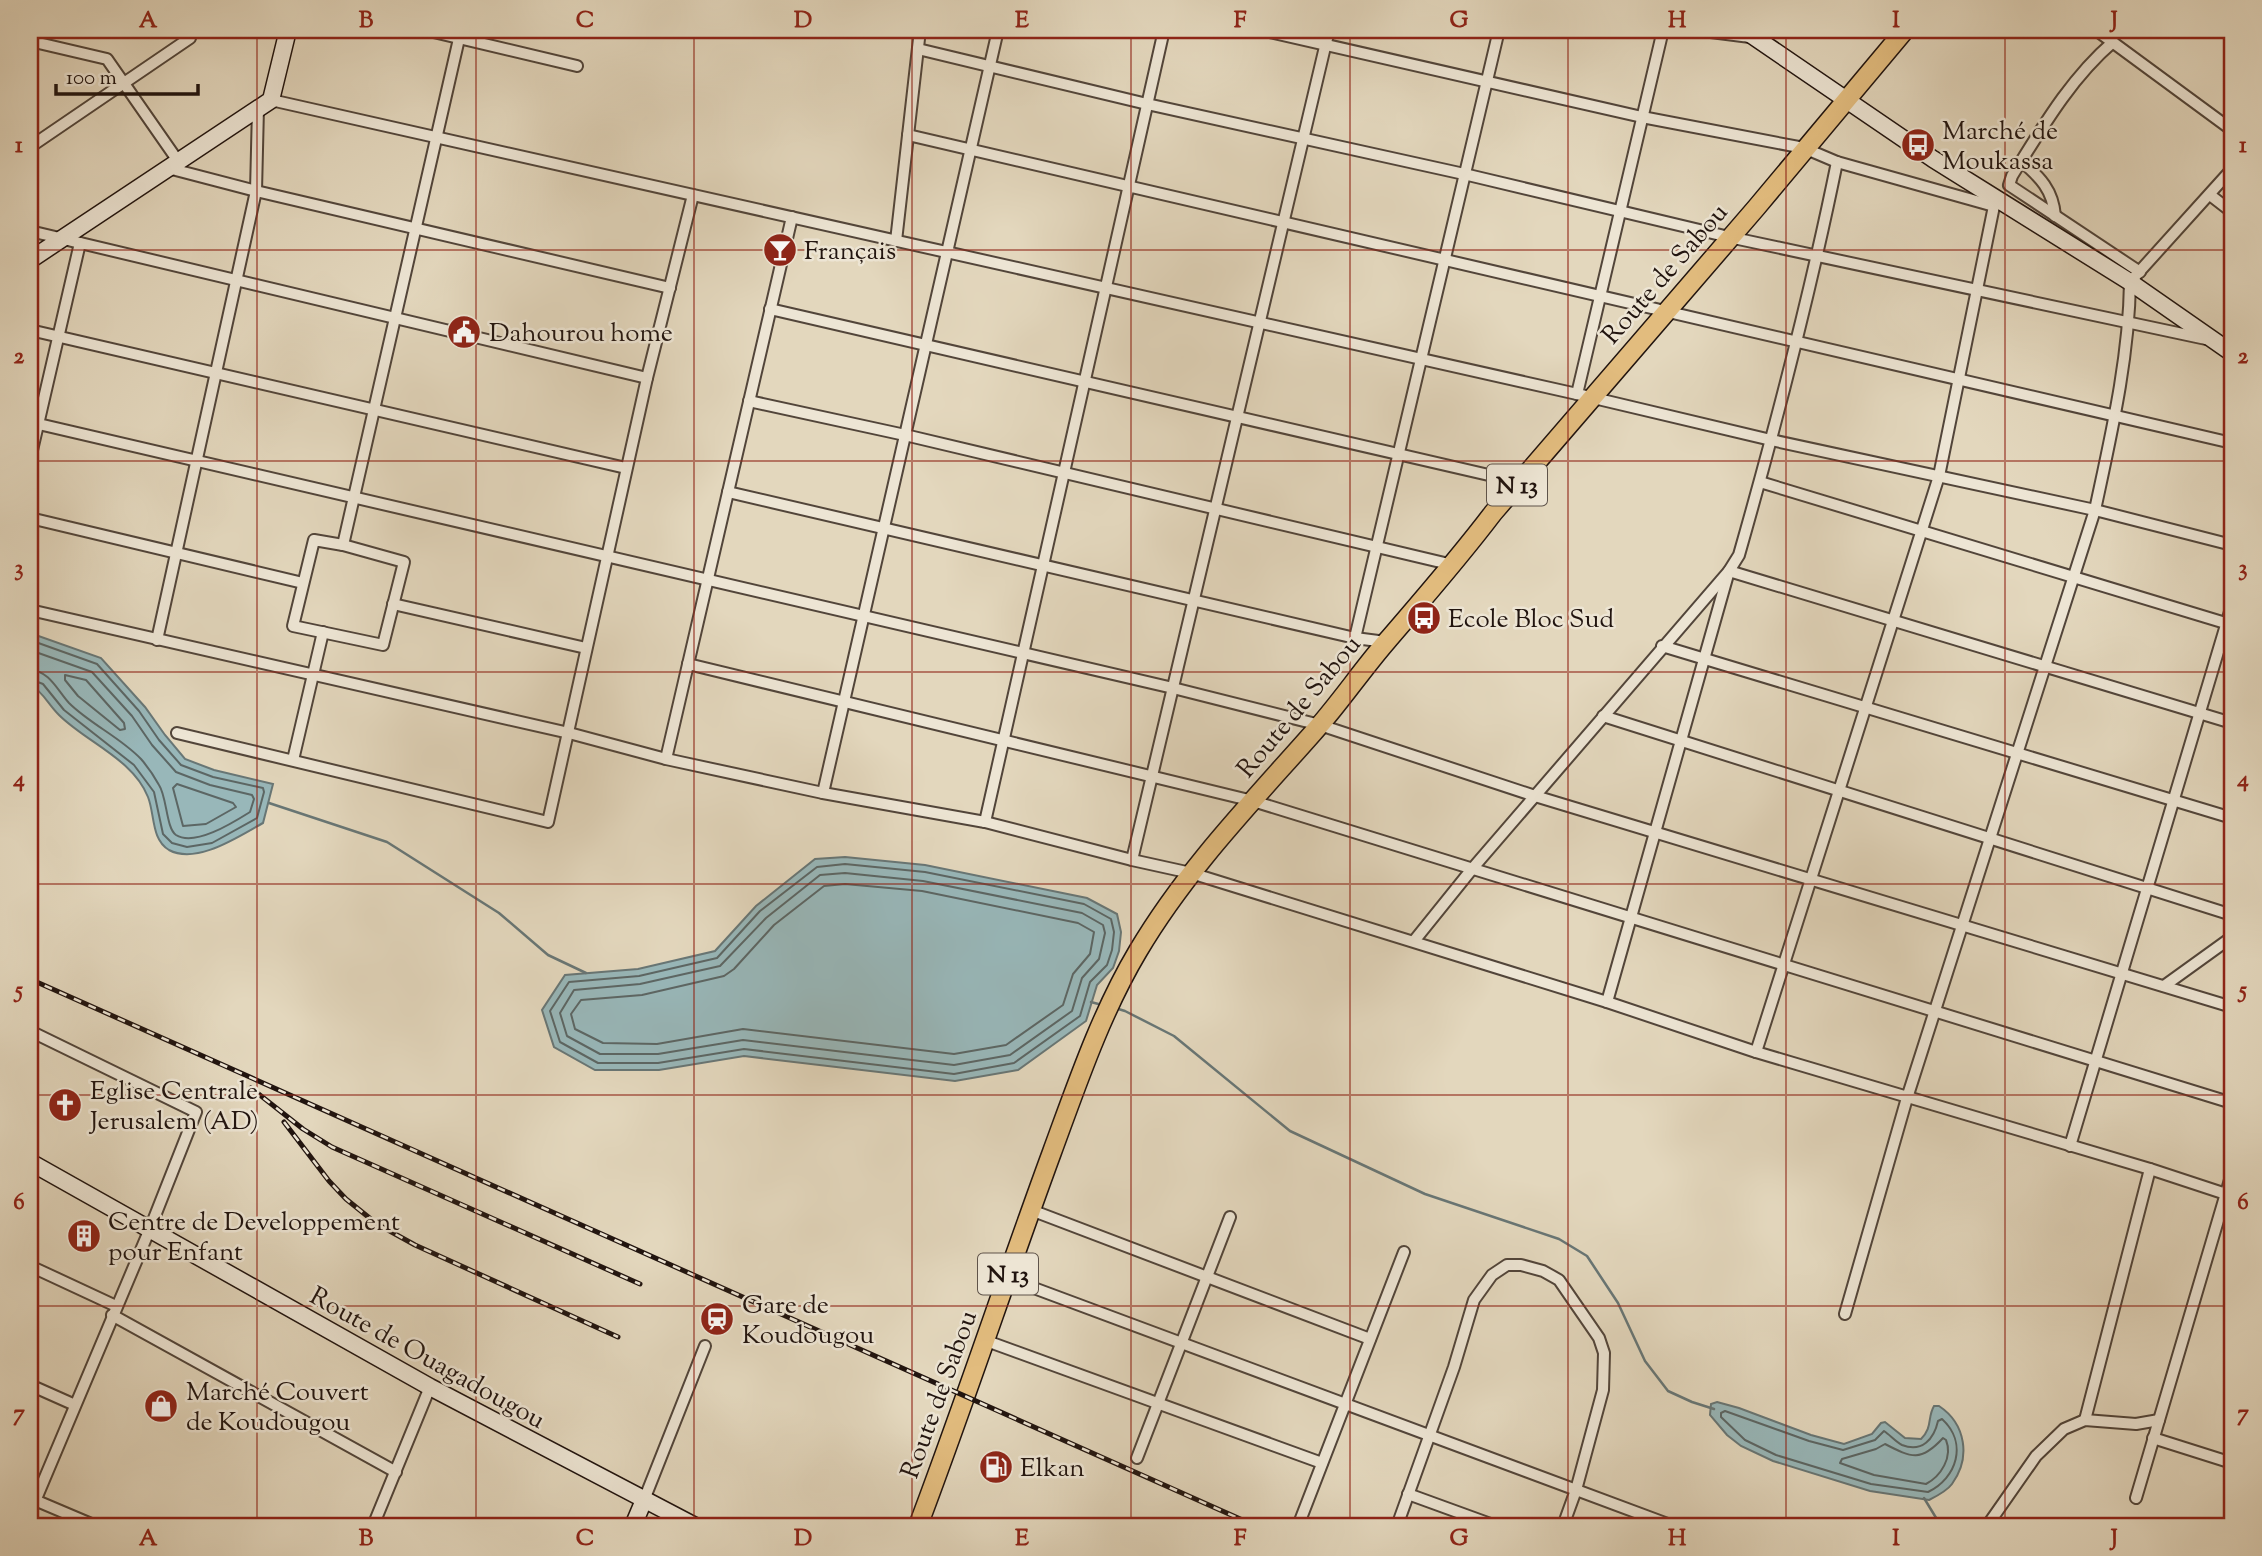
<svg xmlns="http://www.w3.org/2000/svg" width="2262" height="1556" font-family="'Sorts Mill Goudy',serif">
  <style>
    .water { fill: #98b7b9; stroke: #687675; stroke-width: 2 }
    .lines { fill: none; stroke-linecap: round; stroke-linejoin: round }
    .shore { stroke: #5c6664; stroke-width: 2 }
    .stream { stroke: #687675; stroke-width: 2.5 }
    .street-casing { stroke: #52453a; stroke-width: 14 }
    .secondary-casing { stroke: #21140f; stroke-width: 19 }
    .primary-casing { stroke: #21140f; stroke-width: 21 }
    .street { stroke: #ede5d4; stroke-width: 10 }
    .secondary { stroke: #ede5d4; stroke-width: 16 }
    .primary { stroke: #e2bc7e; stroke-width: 18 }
    .rail-casing { stroke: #21140f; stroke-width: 5 }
    .rail { stroke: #ede5d4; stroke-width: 2.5; stroke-dasharray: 8; stroke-linecap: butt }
    .grid { fill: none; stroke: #8f2418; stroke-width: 2; stroke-opacity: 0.55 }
    .labels { text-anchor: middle; stroke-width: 5; stroke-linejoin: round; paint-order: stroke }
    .shield { fill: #ede5d4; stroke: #5e534a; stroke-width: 2 }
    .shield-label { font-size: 24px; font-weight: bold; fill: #21140f }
    .poi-label { font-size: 26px; fill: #21140f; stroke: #ede5d4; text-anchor: start }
    .street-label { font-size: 26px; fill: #21140f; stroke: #ede5d4 }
    .neatline { fill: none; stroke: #8f2418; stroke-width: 2.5 }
    .grid-label { font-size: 23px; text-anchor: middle; font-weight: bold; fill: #8f2418 }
  </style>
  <rect width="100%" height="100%" fill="#e3d7bd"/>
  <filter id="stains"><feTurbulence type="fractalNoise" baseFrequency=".00286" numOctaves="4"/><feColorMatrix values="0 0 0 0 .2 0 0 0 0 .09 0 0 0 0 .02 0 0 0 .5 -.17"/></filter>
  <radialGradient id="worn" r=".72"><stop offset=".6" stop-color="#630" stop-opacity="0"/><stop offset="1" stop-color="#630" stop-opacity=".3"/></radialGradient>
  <!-- water -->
  <g class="water">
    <path d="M30 633 101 658 145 707 165 735 185 759 214 770 273 784 263 823C239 836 197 865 169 850 151 839 155 815 148 797 133 759 86 742 59 715 48 704 43 692 30 684Z"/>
    <path d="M845 857 925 865 1087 898 1117 914 1121 932 1119 951 1113 968 1097 985 1086 1021 1018 1070 955 1081 744 1056 659 1070H595L554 1047 542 1010 565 975 638 969 715 951 756 906 815 859Z"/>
    <path d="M1717 1402 1739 1408 1811 1435 1844 1444 1872 1434 1881 1423 1885 1422 1905 1438 1921 1439C1933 1427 1927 1418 1934 1406H1939C1966 1424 1971 1458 1952 1484 1947 1491 1937 1496 1929 1500L1870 1491 1773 1461 1741 1446 1727 1435 1710 1415 1711 1404Z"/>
  </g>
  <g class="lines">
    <!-- shore -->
    <g class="shore">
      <path d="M30 640 97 664 139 711 159 740 181 765 213 777 263 788 264 792 257 818 212 843 187 847 172 843 163 834 154 792 134 765 64 710 43 684 30 679"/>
      <path d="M30 650 92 672 132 716 152 745 176 772 210 785 252 795 254 799 250 812C234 822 195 847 176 835 166 828 167 797 159 785 154 776 148 767 141 759 120 737 90 724 69 703 57 690 50 671 30 670"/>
      <path d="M65 675 86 680 124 723 125 729 120 730 78 696 65 680Z"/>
      <path d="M177 784 233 803 236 807 206 824 183 826 173 788Z"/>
      <path d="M845 864 925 872 1084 904 1111 919 1114 932 1112 950 1107 965 1090 982 1080 1016 1014 1063 954 1074 744 1049 658 1063H598L560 1042 550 1011 569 982 639 976 717 958 760 911 817 867Z"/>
      <path d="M845 873 923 881 1082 913 1103 925 1105 933 1099 959 1082 978 1072 1011 1010 1055 954 1065 743 1040 658 1054H600L567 1036 560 1013 574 990 640 984 720 966 766 918 820 875Z"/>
      <path d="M845 884 922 891 1078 923 1094 932 1090 954 1073 974 1063 1005 1006 1045 954 1054 743 1029 657 1044 603 1043 575 1029 571 1014 581 1000 642 995 724 976 734 969 774 925 824 886Z"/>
      <path d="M1725 1411 1809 1441 1843 1450 1875 1440 1884 1431C1890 1435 1896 1442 1902 1445 1922 1453 1934 1439 1938 1421L1942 1419C1968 1443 1957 1478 1928 1492L1871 1484 1776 1455 1745 1440 1721 1417V1413Z"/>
      <path d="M1943 1438 1946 1440C1953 1457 1941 1476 1926 1484L1874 1475 1840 1463 1842 1459 1876 1449 1885 1444C1912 1458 1921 1462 1943 1438Z"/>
    </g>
    <!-- stream -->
    <g class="stream">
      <path d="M269 803 387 842 499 913 548 955 586 973"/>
      <path d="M1091 1002 1102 1005"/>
      <path d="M1115 1008 1125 1011 1174 1036 1290 1131 1425 1194 1559 1239 1587 1256 1618 1303 1645 1361 1668 1391 1692 1402 1714 1409"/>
      <path d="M1924 1498 1941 1526"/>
    </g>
    <!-- street casing -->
    <g class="street-casing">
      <g id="street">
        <path d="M425 30 577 66"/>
        <path d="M1261 30 1642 117 1804 148 1837 162 1994 206"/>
        <path d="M1695 30 1750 37"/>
        <path d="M2096 30 2232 130"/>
        <path d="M30 41 107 59 178 161"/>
        <path d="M2113 42C2070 79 2042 128 2012 176L2009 185 2140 272"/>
        <path d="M918 49 1147 104 1464 174 1729 237 2206 339"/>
        <path d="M271 100 1577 394 1771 440 2095 510 2232 545"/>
        <path d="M908 135 2232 443"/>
        <path d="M30 147 190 38 192 30"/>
        <path d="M2021 161C2040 177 2053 190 2055 216"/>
        <path d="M168 168 256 191 670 288"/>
        <path d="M2210 195 2232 212"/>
        <path d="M30 231 647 378"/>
        <path d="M896 241 920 30"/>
        <path d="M770 309 1519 482"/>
        <path d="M30 330 626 468"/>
        <path d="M1577 394 1663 30"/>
        <path d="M749 401 905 435 1453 565"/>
        <path d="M30 422 1173 688 1320 725 1535 796 2232 1007"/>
        <path d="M30 459 80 243"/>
        <path d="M1760 482 2232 625"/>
        <path d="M728 492 1355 638 1386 642"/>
        <path d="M30 518 303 583"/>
        <path d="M314 540 343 545 404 562 383 645 293 626Z"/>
        <path d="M343 545 461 30"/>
        <path d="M393 604 586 648"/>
        <path d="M30 610 569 733 666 759 823 793 985 822 1132 860 1191 873 1607 1002 1756 1052 2150 1169 2232 1196"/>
        <path d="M1355 638 1499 30"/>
        <path d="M157 640 256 191 258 108"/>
        <path d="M1662 646 2232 818"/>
        <path d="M688 664 1253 801 2232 1103"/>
        <path d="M1603 716 2232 915"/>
        <path d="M177 733 548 822 647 378 693 195"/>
        <path d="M666 759 792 217"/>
        <path d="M293 760 323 632"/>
        <path d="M823 793 998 30"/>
        <path d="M985 822 1164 30"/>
        <path d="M1132 860 1329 30"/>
        <path d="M1414 941 1472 869 1729 571 2232 723"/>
        <path d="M2164 986 2232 937"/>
        <path d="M1607 1002 1729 571 1739 555C1776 425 1810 295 1837 162"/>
        <path d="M30 1031 196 1112 149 1231 30 1513"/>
        <path d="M1756 1052 1939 476 1994 206 1998 199"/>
        <path d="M2070 1146 2232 605"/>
        <path d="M1031 1210 1370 1339"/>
        <path d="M30 1266 116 1306"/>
        <path d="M1007 1278 1673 1526"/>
        <path d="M1845 1314 1907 1098 2095 510C2111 435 2129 359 2130 282L2232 169"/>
        <path d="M112 1315 396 1472"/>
        <path d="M984 1340 1322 1463"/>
        <path d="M30 1385 75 1405"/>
        <path d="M2085 1420 2150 1169"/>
        <path d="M2153 1438 2232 1463"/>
        <path d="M1137 1458 1230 1217"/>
        <path d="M1408 1494 1496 1526"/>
        <path d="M30 1498 96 1526"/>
        <path d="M2136 1498 2232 1173"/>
        <path d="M644 1500 705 1346"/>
        <path d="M373 1526 430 1387"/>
        <path d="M1298 1526 1404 1252"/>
        <path d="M1397 1526 1454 1367 1474 1300 1492 1275 1507 1265H1521L1543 1271 1559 1280 1599 1338 1604 1353 1603 1390 1576 1490 1563 1526"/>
        <path d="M1987 1526 2036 1456 2064 1429 2085 1420 2136 1424 2159 1420"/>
      </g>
    </g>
    <!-- secondary casing -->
    <g class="secondary-casing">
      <g id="secondary">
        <path d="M1744 30 1933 159 2130 282 2232 353"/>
        <path d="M30 260 271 100 288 30"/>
        <path d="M30 1162 430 1387 695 1526"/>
        <path d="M633 1526 644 1500"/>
      </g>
    </g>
    <!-- primary casing -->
    <g class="primary-casing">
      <path id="primary" d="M918 1526C965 1402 1006 1277 1052 1152 1077 1084 1101 1013 1138 951 1186 870 1251 803 1312 734 1339 704 1361 671 1387 641 1423 599 1459 558 1493 513L1756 208 1905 30"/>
    </g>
    <!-- street -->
    <use href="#street" class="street"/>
    <!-- secondary -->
    <use href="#secondary" class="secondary"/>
    <!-- primary -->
    <use href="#primary" class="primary"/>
    <!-- rail casing -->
    <g class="rail-casing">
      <g id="rail">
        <path d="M30 979 1256 1526"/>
        <path d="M251 1088 303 1129 332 1147 640 1284"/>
        <path d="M284 1122 329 1181 346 1199 377 1224 415 1245 618 1337"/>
      </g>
    </g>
    <!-- rail -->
    <use href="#rail" class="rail"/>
  </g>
  <!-- grid -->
  <path class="grid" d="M257 30V1526M476 30V1526M694 30V1526M912 30V1526M1131 30V1526M1350 30V1526M1568 30V1526M1786 30V1526M2005 30V1526M30 250H2232M30 461H2232M30 672H2232M30 884H2232M30 1095H2232M30 1306H2232"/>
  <!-- icons -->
  <defs>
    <g id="bus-disc" transform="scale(1.75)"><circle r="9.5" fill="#8f2418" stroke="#ede5d4"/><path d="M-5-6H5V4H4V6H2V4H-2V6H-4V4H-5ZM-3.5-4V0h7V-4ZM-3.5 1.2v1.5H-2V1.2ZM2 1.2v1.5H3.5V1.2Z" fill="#fff"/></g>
    <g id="bar-disc" transform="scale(1.75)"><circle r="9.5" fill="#8f2418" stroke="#ede5d4"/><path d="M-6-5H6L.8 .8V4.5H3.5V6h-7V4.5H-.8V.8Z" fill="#fff"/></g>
    <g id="civic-disc" transform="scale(1.75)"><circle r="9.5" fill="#8f2418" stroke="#ede5d4"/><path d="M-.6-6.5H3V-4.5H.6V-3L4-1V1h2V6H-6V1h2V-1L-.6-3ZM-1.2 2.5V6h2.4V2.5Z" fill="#fff"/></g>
    <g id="church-disc" transform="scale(1.75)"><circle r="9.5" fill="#8f2418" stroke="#ede5d4"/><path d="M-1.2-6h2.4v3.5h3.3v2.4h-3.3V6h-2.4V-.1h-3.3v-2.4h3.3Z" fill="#fff"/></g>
    <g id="building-disc" transform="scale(1.75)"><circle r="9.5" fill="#8f2418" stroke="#ede5d4"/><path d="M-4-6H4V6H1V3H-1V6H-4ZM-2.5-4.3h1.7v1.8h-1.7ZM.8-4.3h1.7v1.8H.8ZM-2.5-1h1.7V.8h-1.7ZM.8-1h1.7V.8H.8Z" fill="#fff"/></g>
    <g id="station-disc" transform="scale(1.75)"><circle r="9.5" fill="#8f2418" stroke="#ede5d4"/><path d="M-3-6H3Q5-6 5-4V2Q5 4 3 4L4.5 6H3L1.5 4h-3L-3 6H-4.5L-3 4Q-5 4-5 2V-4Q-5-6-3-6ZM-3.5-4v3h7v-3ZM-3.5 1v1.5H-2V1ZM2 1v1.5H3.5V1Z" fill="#fff"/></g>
    <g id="shop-disc" transform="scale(1.75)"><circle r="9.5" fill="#8f2418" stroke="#ede5d4"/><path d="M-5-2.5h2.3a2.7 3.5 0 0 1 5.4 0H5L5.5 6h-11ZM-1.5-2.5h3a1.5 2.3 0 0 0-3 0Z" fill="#fff"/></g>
    <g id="fuel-disc" transform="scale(1.75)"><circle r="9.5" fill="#8f2418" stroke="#ede5d4"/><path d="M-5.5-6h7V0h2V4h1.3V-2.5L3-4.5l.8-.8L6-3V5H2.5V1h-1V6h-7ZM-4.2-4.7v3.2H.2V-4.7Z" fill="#fff"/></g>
  </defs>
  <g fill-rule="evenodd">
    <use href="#bus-disc" x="1918" y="145"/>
    <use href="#bar-disc" x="780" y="250"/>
    <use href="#civic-disc" x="464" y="332"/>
    <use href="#bus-disc" x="1424" y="618"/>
    <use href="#church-disc" x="65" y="1105"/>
    <use href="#building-disc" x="84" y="1236"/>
    <use href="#station-disc" x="717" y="1319"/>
    <use href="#shop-disc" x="161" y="1406"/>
    <use href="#fuel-disc" x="996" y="1467"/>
  </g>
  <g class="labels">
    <!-- shield labels -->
    <g class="shield">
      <rect x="1487" y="464.5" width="60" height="41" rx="5"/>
      <rect x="978" y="1253.5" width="60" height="41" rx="5"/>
    </g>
    <g class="shield-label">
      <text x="1517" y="493">N 13</text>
      <text x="1008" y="1282">N 13</text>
    </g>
    <!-- poi labels -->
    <g class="poi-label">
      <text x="1942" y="139">Marché de<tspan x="1942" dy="30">Moukassa</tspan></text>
      <text x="804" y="259">Français</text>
      <text x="489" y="341">Dahourou home</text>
      <text x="1448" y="627">Ecole Bloc Sud</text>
      <text x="90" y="1099">Eglise Centrale<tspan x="90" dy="30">Jerusalem (AD)</tspan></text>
      <text x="108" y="1230">Centre de Developpement<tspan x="108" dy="30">pour Enfant</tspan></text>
      <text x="742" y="1313">Gare de<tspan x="742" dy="30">Koudougou</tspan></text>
      <text x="186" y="1400">Marché Couvert<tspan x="186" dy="30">de Koudougou</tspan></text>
      <text x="1020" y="1476">Elkan</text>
    </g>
    <!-- street labels -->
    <g class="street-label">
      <text transform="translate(1664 273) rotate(-49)" y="9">Route de Sabou</text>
      <text transform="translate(1298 706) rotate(-50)" y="9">Route de Sabou</text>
      <text transform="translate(428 1357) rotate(29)" y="9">Route de Ouagadougou</text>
      <text transform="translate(938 1394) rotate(-70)" y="9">Route de Sabou</text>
    </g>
  </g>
  <!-- margin -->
  <rect width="2262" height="1556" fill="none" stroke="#e3d7bd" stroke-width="77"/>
  <!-- scale -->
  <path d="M56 84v10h142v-10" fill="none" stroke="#21140f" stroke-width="3.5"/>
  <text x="66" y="84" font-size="21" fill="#21140f" stroke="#ede5d4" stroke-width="5" paint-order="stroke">100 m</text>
  <rect x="38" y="38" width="2186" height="1480" class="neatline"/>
  <g class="grid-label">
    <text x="148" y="27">A</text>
    <text x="366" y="27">B</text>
    <text x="585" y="27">C</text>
    <text x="803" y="27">D</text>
    <text x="1022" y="27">E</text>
    <text x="1240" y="27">F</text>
    <text x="1459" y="27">G</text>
    <text x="1677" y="27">H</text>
    <text x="1896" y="27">I</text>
    <text x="2114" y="27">J</text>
    <text x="19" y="152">1</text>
    <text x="2243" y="152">1</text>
    <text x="19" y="363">2</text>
    <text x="2243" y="363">2</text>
    <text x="19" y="575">3</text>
    <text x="2243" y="575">3</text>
    <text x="19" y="786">4</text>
    <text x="2243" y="786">4</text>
    <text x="19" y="997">5</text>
    <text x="2243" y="997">5</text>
    <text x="19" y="1209">6</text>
    <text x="2243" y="1209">6</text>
    <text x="19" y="1420">7</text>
    <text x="2243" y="1420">7</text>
    <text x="148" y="1545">A</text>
    <text x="366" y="1545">B</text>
    <text x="585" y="1545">C</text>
    <text x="803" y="1545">D</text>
    <text x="1022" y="1545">E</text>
    <text x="1240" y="1545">F</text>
    <text x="1459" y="1545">G</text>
    <text x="1677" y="1545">H</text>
    <text x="1896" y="1545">I</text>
    <text x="2114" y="1545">J</text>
  </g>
  <rect width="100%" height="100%" filter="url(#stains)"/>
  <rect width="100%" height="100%" fill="url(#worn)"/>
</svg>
